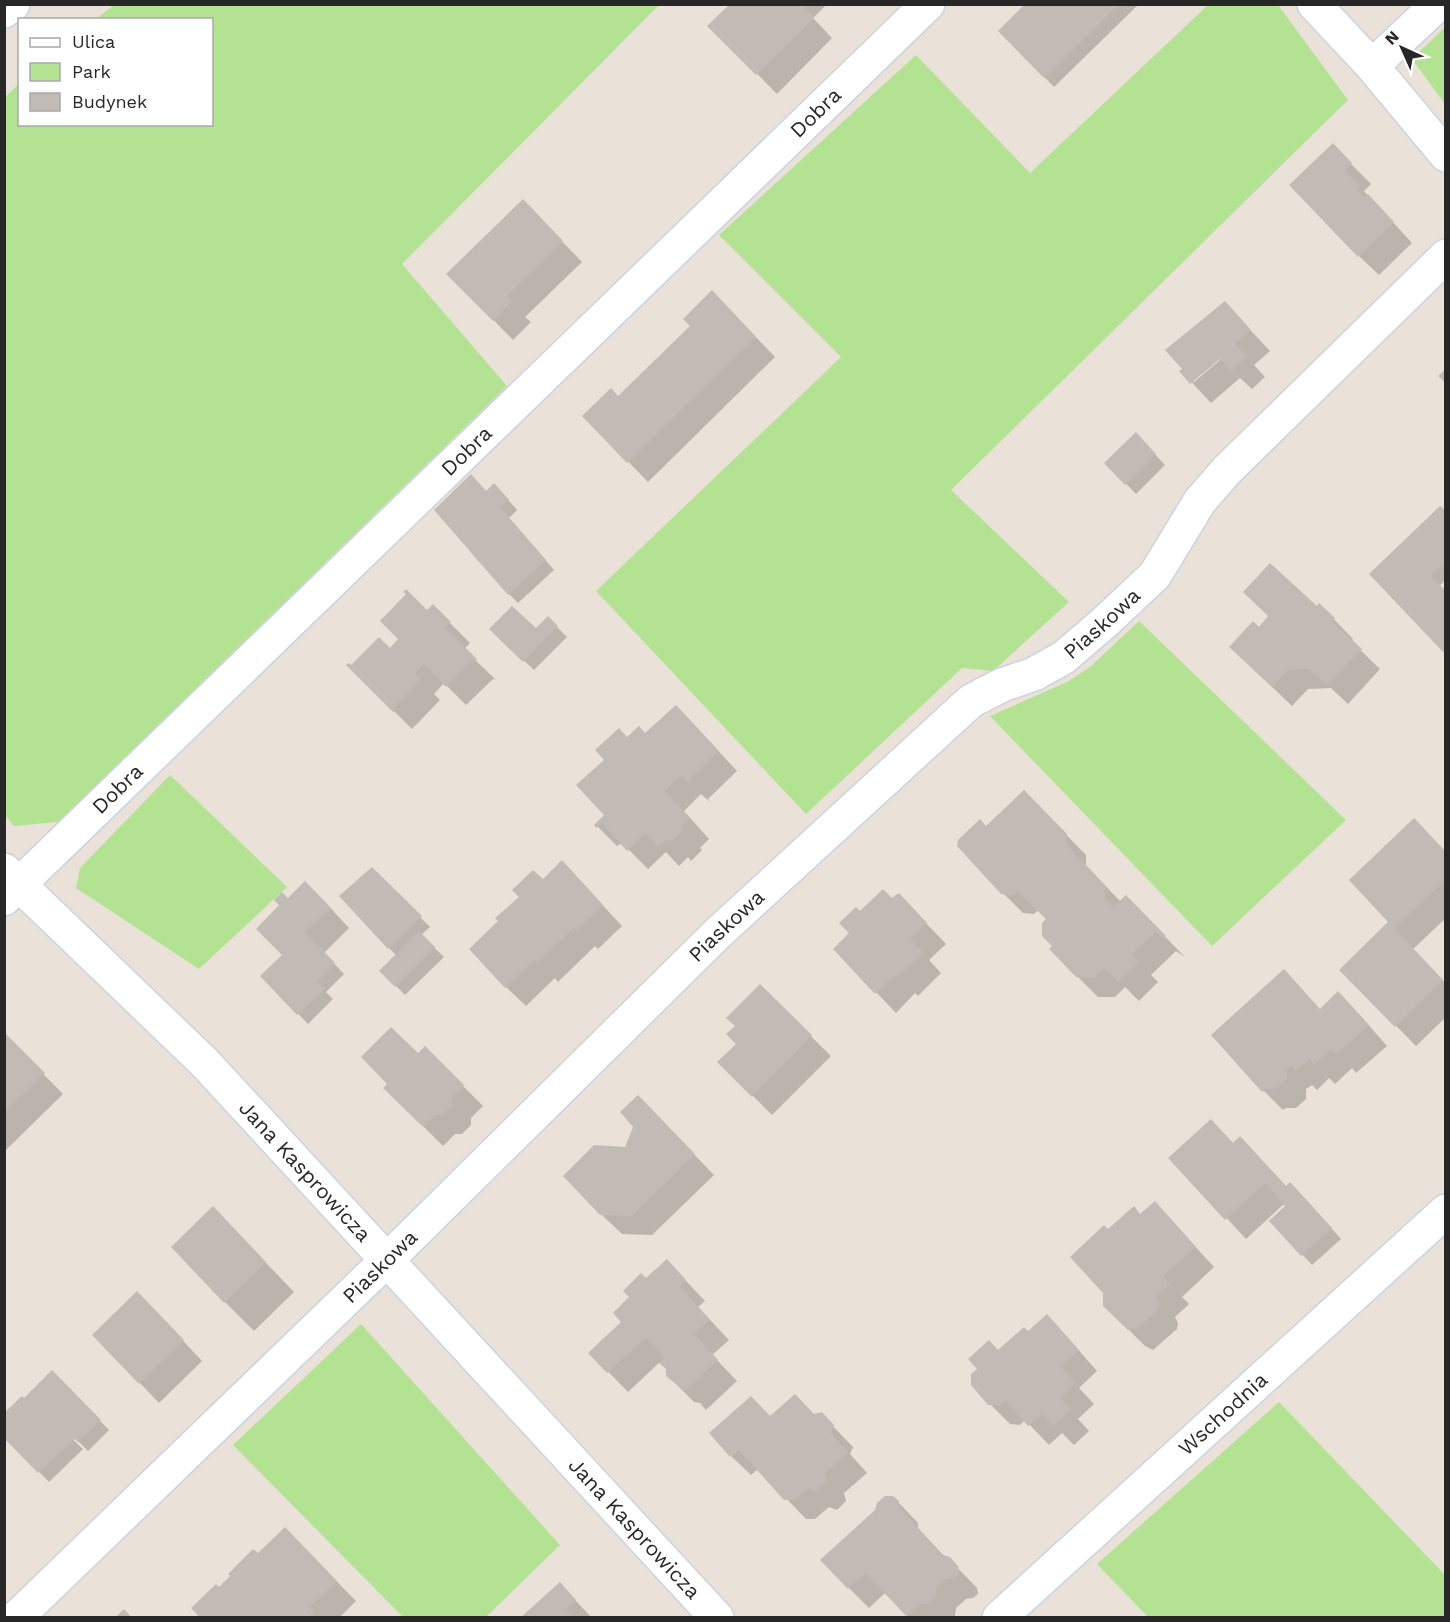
<svg xmlns="http://www.w3.org/2000/svg" width="1450" height="1622" font-family="'Work Sans',sans-serif">
  <style>
    .green { fill: #b4e293 }
    .shadow { fill: #0003; fill-rule: evenodd }
    .building { fill: #c2bbb5 }
    .lines { fill: none; stroke-linecap: round; stroke-linejoin: round }
    .street-casing { stroke: #cdd2e1; stroke-width: 36 }
    .street { stroke: #fff; stroke-width: 33 }
    .labels { text-anchor: middle; stroke-width: 6; stroke-linejoin: round; paint-order: stroke }
    .street-label { font-size: 21px; fill: #272727; stroke: #fff }
  </style>
  <rect width="100%" height="100%" fill="#eae1d8"/>
  <!-- green -->
  <g class="green">
    <path d="M1209 4 1278 5 1348 100 951 490 1069 602 993 671 962 668 806 814 596 591 841 357 719 235 916 55 1030 173Z"/>
    <path d="M114 5H659L402 264 507 386 58 822 14 826 4 814 5 97 19 84 20 124H212V20L96 19Z"/>
    <path d="M1445 27V104L1412 59Z"/>
    <path d="M1139 621 1346 820 1212 946 990 716 1067 682 1090 667Z"/>
    <path d="M170 775 287 887 199 969 76 888 80 868Z"/>
    <path d="M361 1324 560 1545 486 1617H403L233 1445Z"/>
    <path d="M1279 1402 1445 1575V1617H1148L1097 1564Z"/>
  </g>
  <!-- shadow -->
  <g class="shadow">
    <path d="M732 4H827L813 18 832 38 777 94 710 26Z"/>
    <path d="M1028 4H1139L1054 87 1000 31Z"/>
    <path d="M1333 146 1371 184 1364 191 1412 243 1379 275 1359 256Z"/>
    <path d="M523 201 582 262 525 317 531 322 513 340 449 274Z"/>
    <path d="M1225 303 1270 351 1254 365 1265 377 1252 389 1240 378 1211 403 1181 371ZM1225 353 1226 355 1194 382 1192 380Z"/>
    <path d="M732 312 775 357 648 482 584 416 618 398Z"/>
    <path d="M1136 434 1165 465 1136 494 1106 463Z"/>
    <path d="M486 493 503 494 517 510 509 518 554 570 518 603 509 594Z"/>
    <path d="M1446 513V580L1439 586 1446 593V652L1371 574Z"/>
    <path d="M1320 605 1353 639 1351 641 1380 669 1348 704 1331 688 1308 689 1292 706 1251 667 1259 629Z"/>
    <path d="M433 606 470 643 464 649 496 680 493 679 466 705 444 683 434 694 440 700 412 729 414 731 348 665 351 667 390 650Z"/>
    <path d="M548 618 567 637 534 670 491 629 536 631Z"/>
    <path d="M696 727 737 771 708 799 710 802 701 794 684 811 709 839 700 848 702 850 691 861 688 857 679 866 666 852 648 869 622 843 617 846 596 825 606 815 627 739Z"/>
    <path d="M1024 792 1086 855V866L1121 902 1126 897 1185 957 1176 951 1151 975 1158 982 1139 1001 1125 987 1115 997H1098L1077 976 1054 946 1048 919 1038 910 1034 914 1023 913 1002 892 986 828Z"/>
    <path d="M1446 852V918L1413 949 1446 984V1017L1416 1046 1341 970 1390 922Z"/>
    <path d="M372 869 430 927 421 935 444 957 405 995 381 971 397 956 389 948Z"/>
    <path d="M543 881 581 882 622 926 598 949 595 946 558 982 555 978 526 1006 506 987Z"/>
    <path d="M288 900 325 902 349 928 324 953 344 974 326 992 333 999 308 1024 262 976 284 955 281 905Z"/>
    <path d="M892 900 918 915 946 944 929 960 941 973 918 996 915 993 896 1013 835 949 851 933 860 913Z"/>
    <path d="M760 986 831 1056 772 1115 719 1062 738 1044 737 1026Z"/>
    <path d="M1321 1010 1358 1013 1387 1046 1356 1073 1352 1068 1335 1084 1329 1078 1317 1090 1312 1085 1306 1089V1099L1296 1108H1286L1283 1110 1263 1090Z"/>
    <path d="M4 1034 63 1094 4 1152Z"/>
    <path d="M425 1048 483 1106 471 1118V1125L462 1134H455L443 1146 385 1088Z"/>
    <path d="M658 1117 714 1175 652 1235 622 1234 601 1214 626 1149Z"/>
    <path d="M1240 1138 1287 1187 1300 1193 1341 1239 1312 1265 1271 1221 1288 1206 1285 1203 1246 1239 1171 1158 1233 1144Z"/>
    <path d="M1155 1203 1214 1267 1182 1297 1189 1304 1175 1317 1178 1323 1177 1329 1153 1350 1145 1346 1124 1325 1108 1231 1141 1216Z"/>
    <path d="M213 1208 294 1292 254 1331 225 1302Z"/>
    <path d="M667 1261 705 1301 698 1307 729 1340 712 1355 737 1381 706 1410 700 1403 694 1402 674 1382 667 1369 660 1362 628 1392 590 1353 623 1322 646 1280Z"/>
    <path d="M157 1313 202 1361 159 1403 140 1383Z"/>
    <path d="M1028 1333 1066 1336 1097 1371 1079 1388 1094 1404 1078 1419 1089 1431 1074 1445 1062 1433 1049 1445 1025 1420 1020 1425 1010 1424 990 1404 999 1352Z"/>
    <path d="M52 1373 109 1430 88 1451 70 1433 68 1435 83 1449 49 1482 4 1436 24 1400Z"/>
    <path d="M821 1414 853 1447 850 1454 867 1473 844 1493 846 1501 837 1510 829 1507 815 1519H806L758 1469 751 1475 731 1456 771 1418Z"/>
    <path d="M898 1502 918 1523V1529L945 1557 949 1559 977 1588 978 1594 973 1598 966 1599 956 1608 955 1616 953 1618H909L886 1592 869 1608 849 1588Z"/>
    <path d="M305 1549 356 1601 339 1618H202L219 1589 258 1555Z"/>
    <path d="M560 1584 592 1618H522Z"/>
  </g>
  <!-- building -->
  <g class="building">
    <path d="M730 4H801L814 18 756 75 707 26Z"/>
    <path d="M1025 4H1119L1044 78 998 31Z"/>
    <path d="M1333 143 1352 163 1345 171 1360 186 1357 190 1364 197 1368 194 1394 222 1358 257 1289 185Z"/>
    <path d="M523 199 563 241 507 296 512 301 493 321 446 274Z"/>
    <path d="M712 290 756 337 627 463 582 416 611 388 618 396 690 326 683 319Z"/>
    <path d="M1225 301 1251 330 1235 344 1247 356 1231 371 1220 359 1190 384 1179 371 1182 369 1165 350Z"/>
    <path d="M1446 369V383L1438 376Z"/>
    <path d="M1136 432 1156 454 1125 485 1104 463Z"/>
    <path d="M471 474 486 491 494 483 509 500 500 507 546 560 508 595 434 510Z"/>
    <path d="M1440 506 1446 511V561L1431 576 1446 591 1444 653 1369 574Z"/>
    <path d="M1270 563 1317 606 1319 603 1335 618 1332 621 1362 649 1327 685 1309 669 1288 670 1272 687 1229 647 1253 621 1259 627 1268 616 1243 592Z"/>
    <path d="M406 589 427 610 433 604 451 622 445 628 477 659 474 662 472 660 446 687 424 664 415 673 421 679 394 708 396 710 393 712 346 665 349 663 351 665 379 637 390 648 398 639 380 621 406 594 403 592Z"/>
    <path d="M512 606 536 628 548 616 558 626 523 662 489 629Z"/>
    <path d="M676 705 719 751 690 779 692 781 689 783 681 775 665 791 690 818 681 827 683 830 671 842 668 839 658 847 645 833 627 851 602 823 596 828 594 825 604 815 576 785 604 760 595 750 619 728 627 737 639 726 645 733Z"/>
    <path d="M1024 790 1067 834V845L1105 885V899L1113 907 1126 895 1166 936 1163 939 1156 932 1132 954 1139 962 1118 982 1104 968 1094 978 1076 977 1049 949 1052 946 1042 936V923L1046 919 1017 891 1014 895 1001 894 957 846 958 840 980 819 986 826Z"/>
    <path d="M1414 818 1446 852V880L1394 928 1443 980 1395 1027 1339 970 1388 922 1349 880Z"/>
    <path d="M562 860 603 905 577 930 574 927 537 963 534 960 505 988 469 949 498 921 495 918 519 897 512 890 533 870 543 879Z"/>
    <path d="M372 867 422 916 388 949 339 896Z"/>
    <path d="M305 881 331 908 305 932 335 963 317 981 325 989 297 1015 260 976 282 955 256 929 279 905 274 900 282 892 288 898Z"/>
    <path d="M883 889 892 898 899 893 927 923 910 939 923 953 897 977 894 975 875 994 833 949 849 933 839 923 856 907 860 911Z"/>
    <path d="M419 931 435 947 395 987 379 971Z"/>
    <path d="M1284 969 1320 1009 1338 991 1369 1025 1336 1054 1331 1049 1314 1065 1309 1059 1296 1071 1291 1066 1287 1069V1079L1276 1089H1266L1262 1092 1211 1035Z"/>
    <path d="M760 984 812 1035 752 1097 717 1062 736 1044 726 1034 735 1026 726 1018Z"/>
    <path d="M391 1027 418 1053 425 1046 464 1085 452 1098V1105L442 1115H435L423 1127 383 1088 387 1084 361 1057Z"/>
    <path d="M4 1032 45 1073 4 1112Z"/>
    <path d="M638 1095 695 1154 632 1216 600 1215 563 1176 594 1145 625 1147 633 1127 620 1112Z"/>
    <path d="M1211 1119 1233 1143 1240 1136 1286 1186 1290 1182 1332 1228 1301 1256 1269 1221 1285 1206 1265 1183 1225 1220 1168 1158Z"/>
    <path d="M1155 1201 1196 1247 1163 1276 1170 1284 1156 1296 1159 1303 1157 1311 1137 1329 1128 1330 1103 1306V1293L1070 1257 1104 1225 1108 1229 1134 1206 1140 1214Z"/>
    <path d="M213 1206 266 1262 224 1303 171 1247Z"/>
    <path d="M667 1259 686 1280 680 1286 710 1320 694 1334 718 1360 685 1391 666 1376V1369L659 1363 665 1358 646 1338 607 1373 588 1353 621 1322 613 1313 629 1297 623 1291 641 1273 646 1278Z"/>
    <path d="M137 1291 184 1340 139 1384 92 1335Z"/>
    <path d="M1047 1314 1079 1350 1061 1367 1075 1383 1060 1398 1071 1410 1053 1426 1042 1414 1028 1426 1005 1400 1000 1405H988L971 1385V1374L977 1369 968 1359 989 1340 998 1350 1024 1327 1028 1331Z"/>
    <path d="M52 1370 101 1420 78 1442 75 1439 38 1473 4 1438V1413L22 1396 24 1398Z"/>
    <path d="M795 1394 814 1414 822 1412 834 1425 831 1433 848 1452 825 1473 827 1481 816 1491 809 1488 795 1500H784L738 1449 730 1457 709 1433 751 1396 770 1416Z"/>
    <path d="M885 1496H893L899 1501V1507L943 1555 950 1557 958 1566 959 1574 953 1579H946L936 1588V1596L927 1604H920L906 1616 866 1573 848 1589 820 1560 875 1510 877 1503Z"/>
    <path d="M285 1527 337 1581 310 1607 314 1612 309 1618H200L191 1608 216 1584 219 1587 230 1576 228 1574 253 1549 258 1553Z"/>
    <path d="M560 1582 576 1600 566 1609 574 1618H520Z"/>
    <path d="M124 1609 132 1618H115Z"/>
  </g>
  <g class="lines">
    <!-- street casing -->
    <g class="street-casing">
      <g id="street">
        <path d="M1314 4 1372 66 1446 155"/>
        <path d="M4 11 13 4"/>
        <path d="M1372 66 1438 4"/>
        <path id="s1" d="M4 870 205 1063 717 1618"/>
        <path id="s2" d="M4 899 928 4"/>
        <path id="s3" d="M16 1618 388 1259 718 933 971 701 1002 685 1034 674 1063 658 1105 622 1155 575 1200 501 1227 470 1446 256"/>
        <path id="s4" d="M999 1618 1446 1211"/>
      </g>
    </g>
    <!-- street -->
    <use href="#street" class="street"/>
  </g>
  <g class="labels">
    <!-- street labels -->
    <g class="street-label">
      <text dy="7" stroke="none"><textPath href="#s2" startOffset="1130">Dobra</textPath></text>
      <text dy="7" stroke="none"><textPath href="#s2" startOffset="644">Dobra</textPath></text>
      <text dy="7" stroke="none"><textPath href="#s3" startOffset="1478">Piaskowa</textPath></text>
      <text dy="7" stroke="none"><textPath href="#s2" startOffset="158">Dobra</textPath></text>
      <text dy="7" stroke="none"><textPath href="#s3" startOffset="992">Piaskowa</textPath></text>
      <text dy="7" stroke="none"><textPath href="#s1" startOffset="426">Jana Kasprowicza</textPath></text>
      <text dy="7" stroke="none"><textPath href="#s3" startOffset="506">Piaskowa</textPath></text>
      <text dy="7" stroke="none"><textPath href="#s4" startOffset="303">Wschodnia</textPath></text>
      <text dy="7" stroke="none"><textPath href="#s1" startOffset="912">Jana Kasprowicza</textPath></text>
    </g>
  </g>
  <!-- border -->
  <rect width="1450" height="1622" fill="none" stroke="#272727" stroke-width="12"/>
  <!-- legend -->
  <rect x="18" y="18" width="195" height="108" fill="#ffffff" stroke="#a9a9a9" stroke-width="1.5"/>
  <rect x="30" y="38" width="30" height="9" fill="#ffffff" stroke="#a9a9a9" stroke-width="1.5"/>
  <text x="72" y="48" font-size="18" fill="#272727">Ulica</text>
  <rect x="30" y="63" width="30" height="18" fill="#b4e293" stroke="#a9a9a9" stroke-width="1.5"/>
  <text x="72" y="78" font-size="18" fill="#272727">Park</text>
  <rect x="30" y="93" width="30" height="18" fill="#c2bbb5" stroke="#a9a9a9" stroke-width="1.5"/>
  <text x="72" y="108" font-size="18" fill="#272727">Budynek</text>
  <!-- north arrow -->
  <g transform="translate(1402 48) rotate(315)" stroke="#ffffff" stroke-width="4.5" paint-order="stroke">
  <path d="M0-4.5L10 22L0 15L-10 22Z" fill="#272727"/>
  <text y="-9" font-size="16" font-weight="bold" text-anchor="middle" fill="#272727">N</text>
  </g>
</svg>
